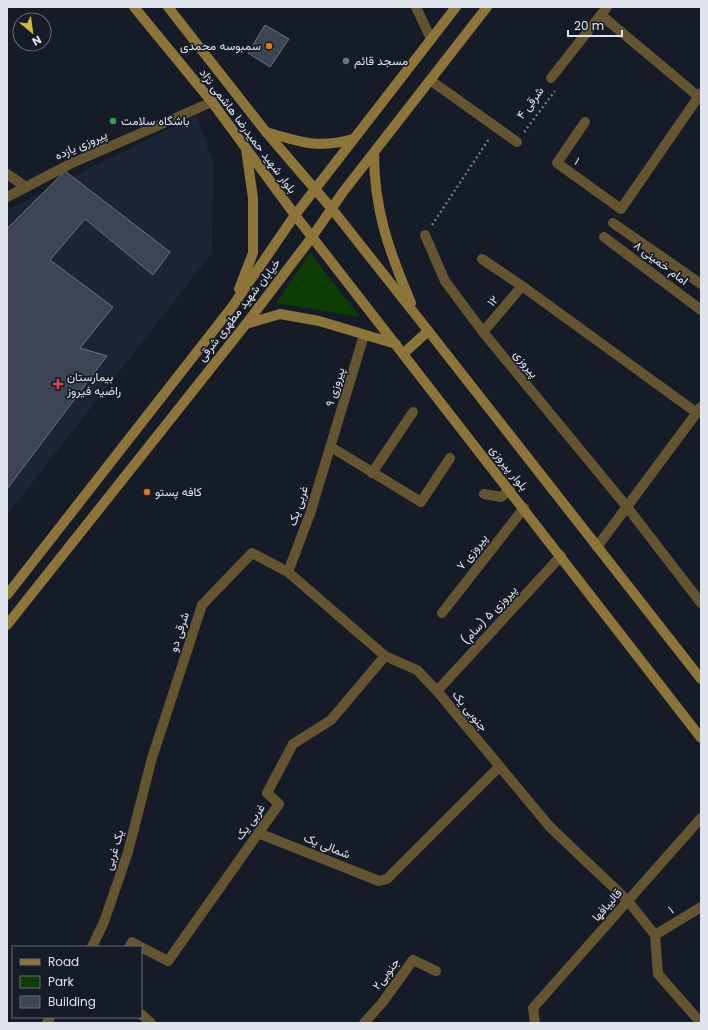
<svg xmlns="http://www.w3.org/2000/svg" width="708" height="1030" font-family="Poppins,Vazirmatn,sans-serif">
  <style>
    .built { fill: #1c2536 }
    .green { fill: #0d3d02 }
    .building { fill: #3e4453; stroke: #6a7181 }
    .lines { fill: none; stroke-linecap: round; stroke-linejoin: round }
    .path { stroke: #717681; stroke-width: 2.5; stroke-dasharray: 2 3; stroke-linecap: butt }
    .pedestrian { stroke: #645430; stroke-width: 10 }
    .minor { stroke: #645430; stroke-width: 10 }
    .secondary { stroke: #8d7539; stroke-width: 10 }
    .food-dot { fill: #e8710a; stroke: #151b27; stroke-width: 1.5 }
    .worship-dot { fill: #6b7280; stroke: #151b27; stroke-width: 1.5 }
    .leisure-dot { fill: #2e9e5b; stroke: #151b27; stroke-width: 1.5 }
    .health-dot { fill: #e0444e; stroke: #151b27; stroke-width: 1.5 }
    .labels { text-anchor: middle; stroke-width: 3.5; stroke-linejoin: round; paint-order: stroke }
    .poi-label { font-size: 12px; fill: #dfe4ed; stroke: #151b27; text-anchor: start }
    .street-label { font-size: 12px; fill: #dfe4ed; stroke: #151b27 }
  </style>
  <rect width="100%" height="100%" fill="#151b27"/>
  <!-- built -->
  <path class="built" d="M196 115 213 163 212 253 7 515V210Z"/>
  <!-- green -->
  <path class="green" d="M310 253 360 317 276 303Z"/>
  <!-- building -->
  <g class="building">
    <path d="M265 25 289 39 270 67 248 53Z"/>
    <path d="M65 171 170 252 153 275 85 219 50 260 113 307 80 348 107 356 7 489V229Z"/>
  </g>
  <g class="lines">
    <!-- path -->
    <g class="path">
      <path d="M524 132 555 91"/>
      <path d="M432 225 489 139"/>
    </g>
    <!-- pedestrian -->
    <path class="pedestrian" d="M613 223 701 284"/>
    <!-- minor -->
    <g class="minor">
      <path d="M416 7 431 39"/>
      <path d="M601 15 699 97"/>
      <path d="M551 78 607 7"/>
      <path d="M430 80 517 142"/>
      <path d="M585 122 557 163 621 209 701 93"/>
      <path d="M7 174 26 187"/>
      <path d="M7 197 70 164 212 102"/>
      <path d="M425 235 445 281 483 332 627 507 701 603"/>
      <path d="M604 237 701 310"/>
      <path d="M482 259 522 286 697 413"/>
      <path d="M483 332 522 286"/>
      <path d="M331 447 421 502 450 458"/>
      <path d="M372 473 413 412"/>
      <path d="M484 494 501 497 510 490"/>
      <path d="M597 547 701 407"/>
      <path d="M288 572 310 514 364 335"/>
      <path d="M442 613 524 508"/>
      <path d="M437 691 561 556"/>
      <path d="M258 833 379 881 387 879 499 767"/>
      <path d="M655 935 701 907"/>
      <path d="M92 947 104 922 128 852 152 758 202 605 252 553 288 572 385 656 417 670 437 691 550 827 628 901 655 935 658 974 701 1023"/>
      <path d="M129 947 132 942 141 947"/>
      <path d="M141 947 168 961 279 804 267 793 293 744 331 720 385 656"/>
      <path d="M141 1014 151 1023"/>
      <path d="M47 1023 50 1017"/>
      <path d="M364 1023 382 1003 413 960 436 971"/>
      <path d="M535 1023 533 1008 701 818"/>
    </g>
    <!-- secondary -->
    <g class="secondary">
      <path d="M134 7 212 102 295 215 701 738"/>
      <path d="M168 7 266 132 332 209 415 314 701 679"/>
      <path d="M266 132C299 142 319 149 353 139"/>
      <path d="M374 153C374 210 389 251 411 303"/>
      <path d="M239 289 253 253V198L246 149"/>
      <path d="M246 324 280 314 319 321 396 344"/>
      <path d="M404 353 428 331"/>
      <path d="M7 595 232 307 295 215 456 7"/>
      <path d="M7 625 246 324 312 237 343 192 487 7"/>
    </g>
  </g>
  <!-- markers -->
  <g class="food-dot">
    <circle cx="269" cy="46" r="4"/>
    <circle cx="147" cy="492" r="4"/>
  </g>
  <circle class="worship-dot" cx="346" cy="61" r="4"/>
  <circle class="leisure-dot" cx="113" cy="121" r="4"/>
  <path class="health-dot" d="M56 378h4v4h4v4h-4v4h-4v-4h-4v-4h4z"/>
  <g class="labels">
    <!-- poi labels -->
    <g class="poi-label">
      <text x="261" y="50" text-anchor="end">سمبوسه محمدی</text>
      <text x="354" y="65">مسجد قائم</text>
      <text x="121" y="125">باشگاه سلامت</text>
      <text x="67" y="381">بیمارستان<tspan x="67" dy="14">راضیه فیروز</tspan></text>
      <text x="155" y="496">کافه پستو</text>
    </g>
    <!-- street labels -->
    <g class="street-label">
      <text transform="translate(530 103) rotate(-53)" y="4">شرقی ۴</text>
      <text transform="translate(248 131) rotate(53)" y="4">بلوار شهید حمیدرضا هاشمی نژاد</text>
      <text transform="translate(81 145) rotate(-24)" y="4">پیروزی یازده</text>
      <text transform="translate(577 161) rotate(36)" y="4">۱</text>
      <text transform="translate(661 263) rotate(37)" y="4">امام خمینی ۸</text>
      <text transform="translate(493 301) rotate(-49)" y="4">۱۲</text>
      <text transform="translate(239 310) rotate(-52)" y="4">خیابان شهید مطهری شرقی</text>
      <text transform="translate(526 364) rotate(51)" y="4">پیروزی</text>
      <text transform="translate(335 387) rotate(-73)" y="4">پیروزی ۹</text>
      <text transform="translate(509 468) rotate(52)" y="4">بلوار پیروزی</text>
      <text transform="translate(298 506) rotate(-72)" y="4">غربی یک</text>
      <text transform="translate(472 552) rotate(-52)" y="4">پیروزی ۷</text>
      <text transform="translate(489 615) rotate(-47)" y="4">پیروزی ۵ (سام)</text>
      <text transform="translate(179 632) rotate(-72)" y="4">شرقی دو</text>
      <text transform="translate(470 711) rotate(51)" y="4">جنوبی یک</text>
      <text transform="translate(250 822) rotate(-54)" y="4">غربی یک</text>
      <text transform="translate(327 846) rotate(22)" y="4">شمالی یک</text>
      <text transform="translate(114 850) rotate(-73)" y="4">یک غربی</text>
      <text transform="translate(607 905) rotate(-49)" y="4">قالیبافها</text>
      <text transform="translate(671 910) rotate(-31)" y="4">۱</text>
      <text transform="translate(386 974) rotate(-53)" y="4">جنوبی۲</text>
    </g>
  </g>
  <!-- border -->
  <rect width="708" height="1030" fill="none" stroke="#dfe4ed" stroke-width="16"/>
  <!-- legend -->
  <rect x="12" y="946" width="130" height="72" fill="#151b27" stroke="#666b76"/>
  <rect x="20" y="959" width="20" height="6" fill="#8d7539" stroke="#666b76"/>
  <text x="48" y="966" font-size="12" fill="#dfe4ed">Road</text>
  <rect x="20" y="976" width="20" height="12" fill="#0d3d02" stroke="#666b76"/>
  <text x="48" y="986" font-size="12" fill="#dfe4ed">Park</text>
  <rect x="20" y="996" width="20" height="12" fill="#3e4453" stroke="#666b76"/>
  <text x="48" y="1006" font-size="12" fill="#dfe4ed">Building</text>
  <!-- north arrow -->
  <g transform="translate(32 32) rotate(151)"><circle r="19" fill="#151b27" stroke="#666b76"/>
  <path d="M0-3L7 15L0 10L-7 15Z" fill="#d3b635"/>
  <text y="-6" font-size="11" font-weight="bold" text-anchor="middle" fill="#dfe4ed">N</text>
  </g>
  <!-- scale -->
  <path d="M568 30v6h54v-6" fill="none" stroke="#dfe4ed" stroke-width="2"/>
  <text x="574" y="30" font-size="12" fill="#dfe4ed" stroke="#151b27" stroke-width="3" paint-order="stroke">20 m</text>
</svg>
